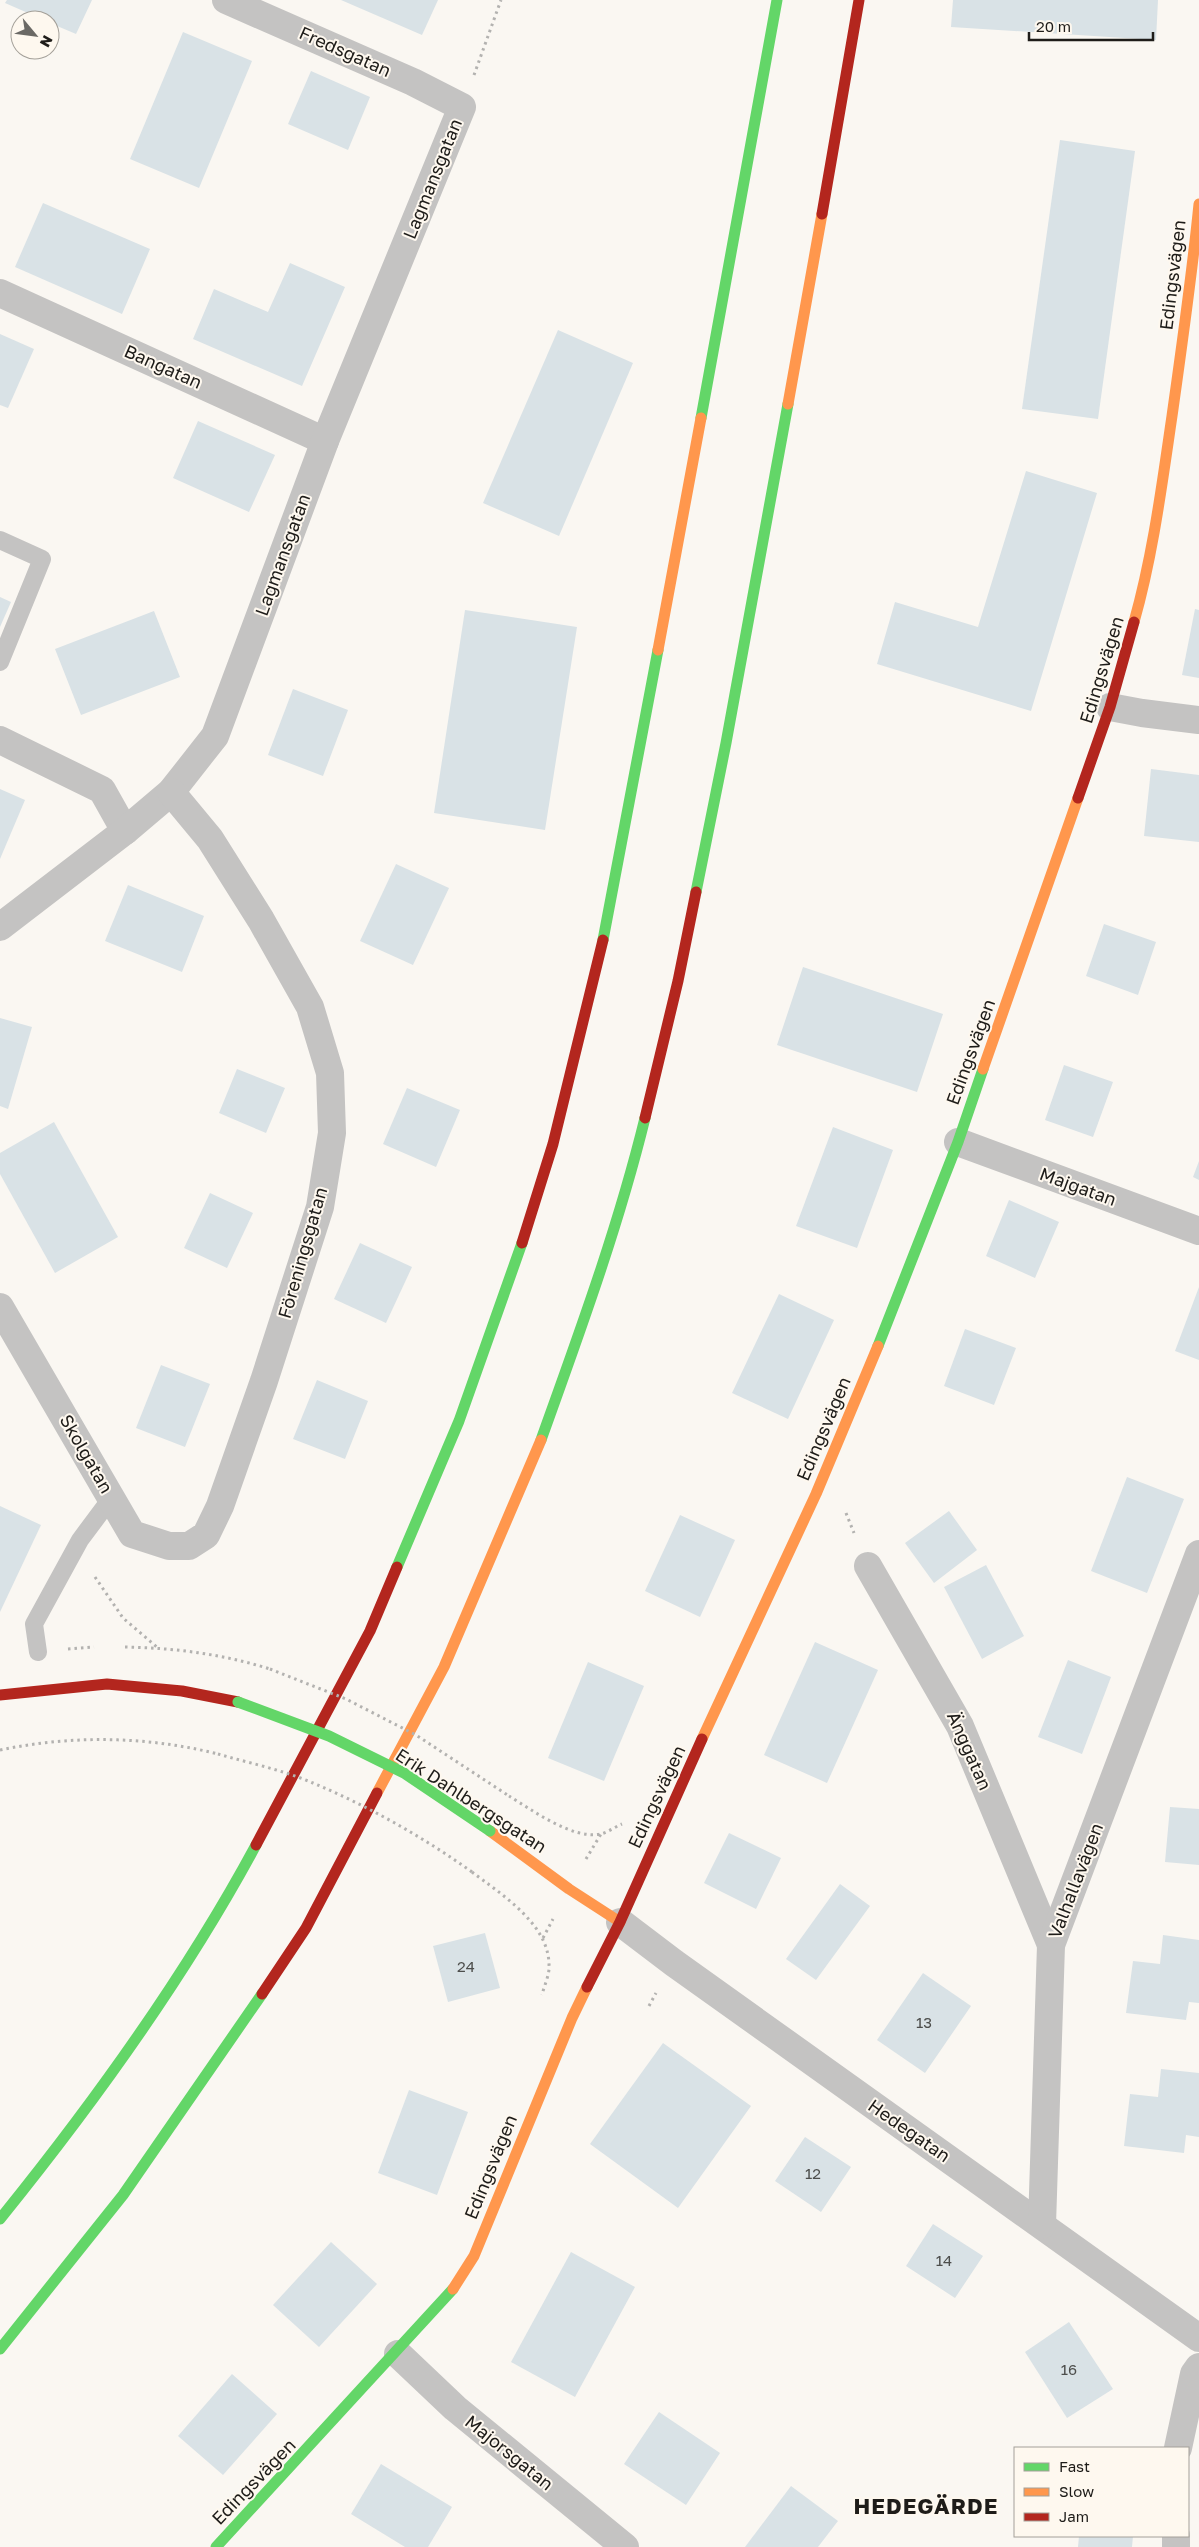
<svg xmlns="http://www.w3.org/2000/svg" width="1199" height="2547" font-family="'Golos Text',sans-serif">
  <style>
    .building { fill: #d9e2e6 }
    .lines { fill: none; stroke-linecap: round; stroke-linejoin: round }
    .path { stroke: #b3b2b0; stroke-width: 3; stroke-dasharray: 2.5 4; stroke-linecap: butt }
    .lane { stroke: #c4c3c2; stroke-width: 18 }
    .street { stroke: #c4c3c2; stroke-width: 28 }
    .fast { stroke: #63d668; stroke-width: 11 }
    .slow { stroke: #ff974d; stroke-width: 11 }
    .jam { stroke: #b3261e; stroke-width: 11 }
    .path-bridge { stroke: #b3b2b0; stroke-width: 3; stroke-dasharray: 2.5 4; stroke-linecap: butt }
    .fast-bridge { stroke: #63d668; stroke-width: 11 }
    .labels { text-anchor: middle; stroke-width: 4; stroke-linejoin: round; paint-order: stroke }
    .number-label { font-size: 15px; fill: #4d4e4c }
    .street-label { font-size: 18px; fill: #1e1c19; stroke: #fef8ef }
    .district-label { font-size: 22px; font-weight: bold; letter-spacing: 1px; fill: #1e1c19; stroke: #fef8ef }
  </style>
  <rect width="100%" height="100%" fill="#faf7f2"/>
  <!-- building -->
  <g class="building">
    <path d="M7 0H92L76 34 50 23V20H44L5 3Z"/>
    <path d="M341 0H438L422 35Z"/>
    <path d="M953 0H1158L1156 40 951 27Z"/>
    <path d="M183 32 252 61 199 188 130 159Z"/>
    <path d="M311 71 370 97 348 150 288 124Z"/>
    <path d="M1060 140 1135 151 1098 419 1022 409Z"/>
    <path d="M43 203 150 249 122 314 15 267Z"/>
    <path d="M290 263 345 287 302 386 193 339 214 289 268 312Z"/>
    <path d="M558 330 633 363 559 536 483 503Z"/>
    <path d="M0 334 34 349 8 408 0 405Z"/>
    <path d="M198 421 275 455 249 512 173 478Z"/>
    <path d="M1026 471 1097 493 1031 711 877 664 895 602 978 627Z"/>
    <path d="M0 597 11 602 0 627Z"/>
    <path d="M1195 609 1199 610V678L1182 675Z"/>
    <path d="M465 610 577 627 545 830 434 813Z"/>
    <path d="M154 611 180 677 81 715 55 649Z"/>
    <path d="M293 689 348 710 323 776 268 755Z"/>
    <path d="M1151 769 1199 775V842L1144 836Z"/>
    <path d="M0 789 25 800 0 859Z"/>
    <path d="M396 864 449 888 413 965 360 941Z"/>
    <path d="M128 885 204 916 182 972 105 941Z"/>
    <path d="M1104 924 1156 942 1138 995 1086 976Z"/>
    <path d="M803 967 943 1014 917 1092 777 1045Z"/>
    <path d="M0 1018 32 1027 8 1109 0 1106Z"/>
    <path d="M1064 1065 1113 1082 1093 1137 1045 1120Z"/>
    <path d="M237 1069 285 1088 266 1133 219 1113Z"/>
    <path d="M407 1088 460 1110 436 1167 383 1144Z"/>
    <path d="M54 1122 118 1237 55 1273 0 1174V1153Z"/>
    <path d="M833 1127 893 1150 857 1248 796 1226Z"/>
    <path d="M1199 1161V1180L1193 1177Z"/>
    <path d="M210 1193 253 1213 227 1268 184 1248Z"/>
    <path d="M1009 1200 1059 1222 1035 1278 986 1256Z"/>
    <path d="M360 1243 412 1267 386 1323 334 1299Z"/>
    <path d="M1199 1287V1360L1175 1351Z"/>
    <path d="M779 1294 834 1320 788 1419 732 1393Z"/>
    <path d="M965 1329 1016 1348 994 1405 944 1386Z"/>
    <path d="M161 1365 210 1384 185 1447 136 1428Z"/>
    <path d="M317 1380 368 1401 345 1459 293 1439Z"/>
    <path d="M1127 1477 1184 1499 1147 1593 1091 1571Z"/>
    <path d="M0 1506 41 1525 0 1612Z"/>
    <path d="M949 1511 977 1550 934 1583 905 1543Z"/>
    <path d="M680 1515 735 1540 700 1617 645 1591Z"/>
    <path d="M986 1565 1024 1636 982 1659 944 1587Z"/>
    <path d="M815 1642 878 1670 827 1783 764 1755Z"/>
    <path d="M1068 1660 1111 1677 1082 1754 1038 1737Z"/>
    <path d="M588 1662 644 1686 604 1781 548 1758Z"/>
    <path d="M1170 1807 1199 1809V1865L1165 1862Z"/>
    <path d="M729 1833 781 1858 756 1909 704 1883Z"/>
    <path d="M840 1884 870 1906 816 1980 786 1959Z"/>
    <path d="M485 1933 500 1988 448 2002 433 1946Z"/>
    <path d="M1163 1935 1199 1940V2003L1189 2002 1186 2020 1126 2013 1133 1961 1160 1964Z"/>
    <path d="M923 1973 971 2006 925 2073 877 2040Z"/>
    <path d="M663 2043 751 2106 678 2208 590 2144Z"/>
    <path d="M1161 2069 1199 2073V2137L1186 2135 1184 2153 1124 2146 1130 2094 1158 2097Z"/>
    <path d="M409 2090 468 2112 437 2195 378 2173Z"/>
    <path d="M805 2137 851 2167 821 2212 775 2181Z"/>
    <path d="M933 2224 983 2256 955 2298 906 2266Z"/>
    <path d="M331 2242 377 2284 319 2347 273 2305Z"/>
    <path d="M571 2252 635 2287 575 2397 511 2362Z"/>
    <path d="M1069 2322 1113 2389 1067 2418 1025 2352Z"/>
    <path d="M232 2374 277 2414 223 2475 178 2436Z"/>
    <path d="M659 2412 720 2453 686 2505 624 2464Z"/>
    <path d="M381 2464 452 2507 428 2547H405L351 2514Z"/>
    <path d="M791 2486 838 2521 818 2547H745Z"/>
    <path d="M1079 2536H1133L1132 2547H1078Z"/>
  </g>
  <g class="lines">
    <!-- path -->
    <g class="path">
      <path d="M474 75 501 0"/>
      <path d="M846 1513 854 1533"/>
      <path d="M95 1577 123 1618 158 1648"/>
      <path d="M125 1647C175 1648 222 1654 270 1669"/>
      <path d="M68 1649 94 1647"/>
      <path d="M0 1750C73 1735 146 1736 218 1754"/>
      <path d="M509 1796C532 1810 573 1840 601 1834 608 1832 615 1827 622 1824"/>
      <path d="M586 1859 601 1834"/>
      <path d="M472 1872C501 1894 549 1924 549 1965 550 1974 544 1986 542 1995"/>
      <path d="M543 1938 553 1919"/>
      <path d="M649 2006 656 1993"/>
    </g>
    <!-- lane -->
    <g class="lane">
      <path d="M0 540 42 559 0 662"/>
      <path d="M38 1652 34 1624 80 1540 112 1497"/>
    </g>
    <!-- street -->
    <g class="street">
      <path d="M0 293 325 441"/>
      <path d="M1110 707 1142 713 1199 720"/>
      <path d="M0 740 102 790 125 831"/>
      <path d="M0 927 125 831 171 792 215 736 325 441 462 107 413 82 226 0"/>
      <path d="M958 1142 1199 1231"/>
      <path d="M0 1307 132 1534 169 1546H189L206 1535 220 1506 264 1381 320 1207 332 1133 330 1073 310 1007 261 920 210 839 171 792"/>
      <path d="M868 1566 960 1726 1051 1945"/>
      <path d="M620 1922 674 1963 1199 2338"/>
      <path d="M1042 2225 1051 1945 1199 1554"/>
      <path d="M398 2354 455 2408 625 2547"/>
      <path d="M1178 2448 1194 2374 1199 2367"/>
      <path d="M1176 2547V2536"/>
    </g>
    <!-- fast -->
    <g class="fast">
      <path d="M701 418 777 0"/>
      <path d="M696 892 726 743 788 404"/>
      <path d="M603 940 658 650"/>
      <path d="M878 1346 958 1142 983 1069"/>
      <path d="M541 1440C579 1334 618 1228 645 1118"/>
      <path d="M397 1567 459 1421 522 1243"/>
      <path d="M0 2219C93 2104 186 1975 256 1845"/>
      <path d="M0 2349 123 2195 262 1994"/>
      <path d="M216 2547 453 2289"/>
    </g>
    <!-- slow -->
    <g class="slow">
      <path d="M788 404 822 214"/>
      <path d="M1134 622C1153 555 1162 484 1172 416 1182 345 1192 275 1199 204"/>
      <path d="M658 650 701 418"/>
      <path d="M983 1069 1078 798"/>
      <path d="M702 1739 816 1494 878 1346"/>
      <path d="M377 1793 444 1667 541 1440"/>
      <path d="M490 1831 569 1889 620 1922"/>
      <path d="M453 2289 474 2256 572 2018 587 1987"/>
    </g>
    <!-- jam -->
    <g class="jam">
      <path d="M822 214 859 0"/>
      <path d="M1078 798 1110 707 1134 622"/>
      <path d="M645 1118 678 981 696 892"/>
      <path d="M522 1243 553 1144 603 940"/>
      <path d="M0 1695 107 1684 182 1691 238 1702"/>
      <path d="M256 1845 370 1631 397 1567"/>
      <path d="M587 1987 620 1922 702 1739"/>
      <path d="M262 1994 306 1928 377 1793"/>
    </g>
    <!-- path-bridge -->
    <g class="path-bridge">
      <path d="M270 1669 346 1699 416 1735 509 1796"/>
      <path d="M218 1754C249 1763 283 1770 313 1783 368 1806 423 1837 472 1872"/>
    </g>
    <!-- fast-bridge -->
    <path class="fast-bridge" d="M238 1702 329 1736 404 1773 490 1831"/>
  </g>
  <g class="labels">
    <!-- number labels -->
    <g class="number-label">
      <text x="466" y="1972">24</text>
      <text x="924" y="2028">13</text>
      <text x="813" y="2179">12</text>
      <text x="944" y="2266">14</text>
      <text x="1069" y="2375">16</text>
    </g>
    <!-- street labels -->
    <g class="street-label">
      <text transform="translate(345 52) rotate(24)" y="6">Fredsgatan</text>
      <text transform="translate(433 179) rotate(-68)" y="6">Lagmansgatan</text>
      <text transform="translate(1173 275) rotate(-83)" y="6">Edingsvägen</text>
      <text transform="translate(163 367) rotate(24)" y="6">Bangatan</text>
      <text transform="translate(283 555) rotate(-70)" y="6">Lagmansgatan</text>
      <text transform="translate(1102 670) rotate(-73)" y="6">Edingsvägen</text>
      <text transform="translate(971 1052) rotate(-70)" y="6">Edingsvägen</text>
      <text transform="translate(1078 1187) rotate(20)" y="6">Majgatan</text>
      <text transform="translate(303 1253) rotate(-74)" y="6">Föreningsgatan</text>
      <text transform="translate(824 1429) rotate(-67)" y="6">Edingsvägen</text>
      <text transform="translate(86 1454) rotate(60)" y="6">Skolgatan</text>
      <text transform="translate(969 1751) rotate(66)" y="6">Änggatan</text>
      <text transform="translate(657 1797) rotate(-65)" y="6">Edingsvägen</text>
      <text transform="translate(471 1801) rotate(33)" y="6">Erik Dahlbergsgatan</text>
      <text transform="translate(1076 1881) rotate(-69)" y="6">Valhallavägen</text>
      <text transform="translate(909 2131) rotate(35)" y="6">Hedegatan</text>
      <text transform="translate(491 2167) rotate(-68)" y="6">Edingsvägen</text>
      <text transform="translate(509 2453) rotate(39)" y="6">Majorsgatan</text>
      <text transform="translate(254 2482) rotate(-46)" y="6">Edingsvägen</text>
    </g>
    <!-- district labels -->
    <g class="district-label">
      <text x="926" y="2514">HEDEGÄRDE</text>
    </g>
  </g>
  <!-- legend -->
  <rect x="1014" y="2447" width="175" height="90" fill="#fef8ef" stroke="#a4a099"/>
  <rect x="1024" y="2463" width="25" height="8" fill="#63d668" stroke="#a4a099"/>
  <text x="1059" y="2472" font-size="15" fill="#1e1c19">Fast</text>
  <rect x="1024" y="2488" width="25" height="8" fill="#ff974d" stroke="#a4a099"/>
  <text x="1059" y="2497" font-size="15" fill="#1e1c19">Slow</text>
  <rect x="1024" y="2513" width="25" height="8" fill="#b3261e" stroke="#a4a099"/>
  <text x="1059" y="2522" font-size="15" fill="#1e1c19">Jam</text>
  <!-- north arrow -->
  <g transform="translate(35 35) rotate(119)"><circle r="24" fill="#fef8ef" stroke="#a4a099"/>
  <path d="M0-4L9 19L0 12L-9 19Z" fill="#6b6965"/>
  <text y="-8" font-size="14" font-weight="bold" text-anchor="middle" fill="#1e1c19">N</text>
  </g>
  <!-- scale -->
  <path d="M1029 32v8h124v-8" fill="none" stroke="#1e1c19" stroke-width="2.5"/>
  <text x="1036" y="32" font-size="15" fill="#1e1c19" stroke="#fef8ef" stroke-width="4" paint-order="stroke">20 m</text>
</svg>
